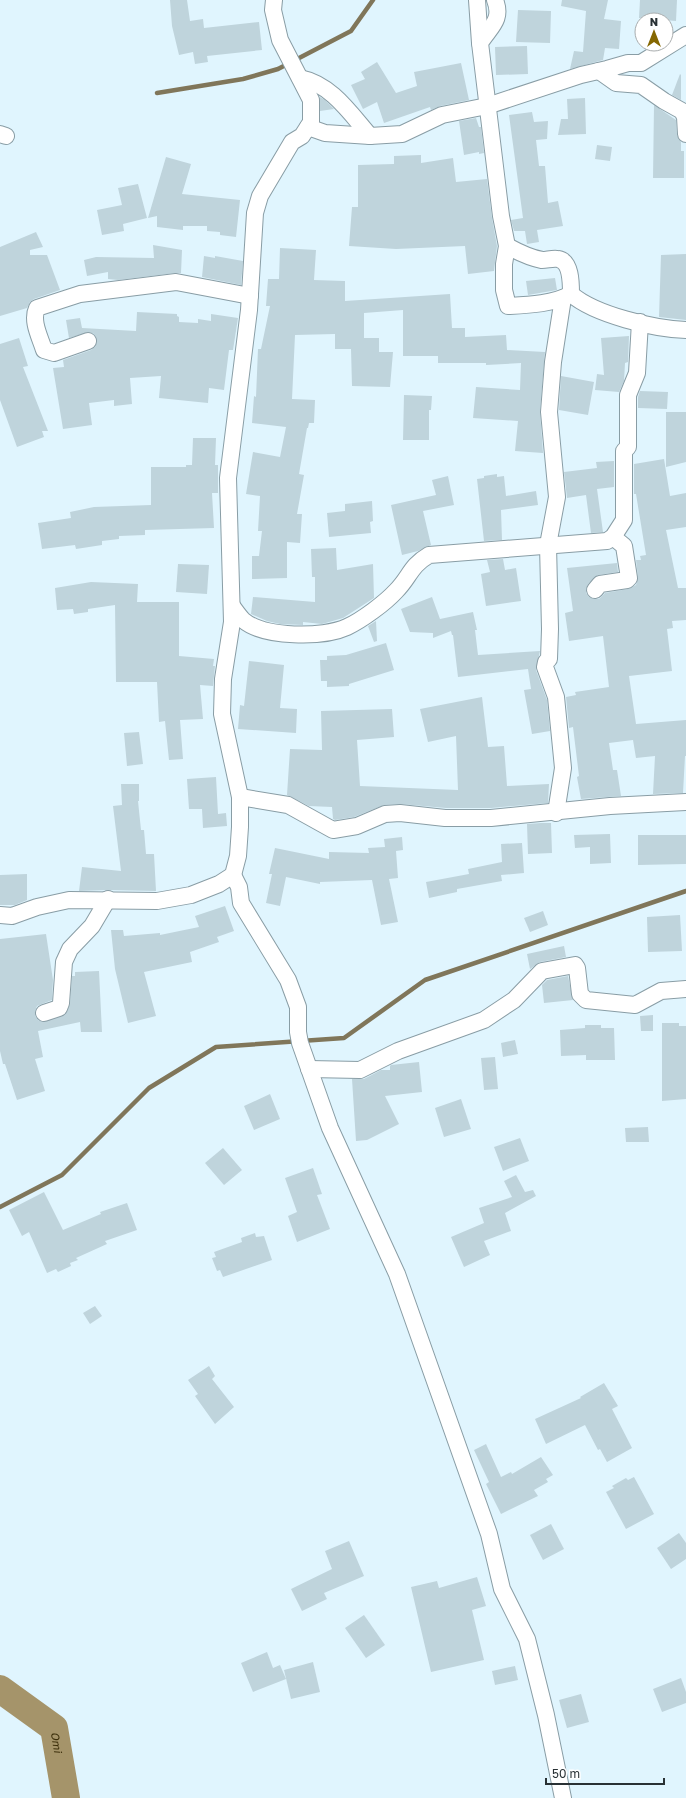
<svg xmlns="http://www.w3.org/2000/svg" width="686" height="1798" font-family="'Golos Text',sans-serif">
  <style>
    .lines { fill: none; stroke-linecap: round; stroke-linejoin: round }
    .stream { stroke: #80765a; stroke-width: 4.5 }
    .river { stroke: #a5946a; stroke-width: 28 }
    .building { fill: #bfd4dc }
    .street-casing { stroke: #899da5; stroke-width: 18 }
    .street { stroke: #fff; stroke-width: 16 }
    .labels { text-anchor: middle; stroke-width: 3.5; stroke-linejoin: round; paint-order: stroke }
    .water-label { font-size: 11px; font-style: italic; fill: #3b2e0a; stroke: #fff }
  </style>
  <rect width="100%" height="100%" fill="#e0f5fe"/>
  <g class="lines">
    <!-- stream -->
    <g class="stream">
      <path d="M157 93 243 79 278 69 351 31 373 0"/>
      <path d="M0 1207 62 1175 149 1088 216 1047 344 1038 425 980 686 891"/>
    </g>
    <!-- river -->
    <path class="river" id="s1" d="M0 1689 54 1728 66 1798"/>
  </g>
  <!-- building -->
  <g class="building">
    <path d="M170 0H187L190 21 203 19 204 28 259 22 262 50 207 56 208 62 195 64 193 52 179 55 172 26Z"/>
    <path d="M562 0H608L604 19 621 21 619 49 605 48 603 60 570 69 574 51 583 52 586 11 561 6Z"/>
    <path d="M640 0H677L676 21 639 18Z"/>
    <path d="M518 10 551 11 550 43 516 42Z"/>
    <path d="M527 46 528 74 496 75 495 47Z"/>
    <path d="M377 62 396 93 417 86 414 72 461 63 469 100 440 106 431 110 430 107 384 123 377 102 363 109 351 85 365 79 361 72Z"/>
    <path d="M680 74 681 75V100L672 95Z"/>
    <path d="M320 97 325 100 334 109 320 111Z"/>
    <path d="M585 98 586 134 558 135 561 119H568L567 99Z"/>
    <path d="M654 105 676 120 677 135 681 142V151H684V178H653Z"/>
    <path d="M532 112 534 122 548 121 547 139 536 140 539 166H545L548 203 558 201 563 226 537 230 539 242 527 244 525 231H514L511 220 523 218 509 115Z"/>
    <path d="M476 118 479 127H481L484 153 479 154V152L464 155 459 121Z"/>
    <path d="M597 145 612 147 610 161 595 159Z"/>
    <path d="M421 155V163L453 158 456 182 487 179 492 218 497 246 494 271 468 274 465 246 396 249 349 246 352 207H358V165L394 164V156Z"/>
    <path d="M166 157 191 164 182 194 240 200 236 237 220 235V232L207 231V226H183V230L157 227V216L148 218Z"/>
    <path d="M138 184 147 218 123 224 124 231 102 235 97 210 122 205 118 188Z"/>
    <path d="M36 232 43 247 30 250V255H47L60 290 34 299 30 302 27 308 0 316V247Z"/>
    <path d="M153 245 182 250 181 273H175L118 280 108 279V272L87 276 84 260 96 257 154 258Z"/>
    <path d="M280 248 316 250 314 280 345 281V301L450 294 452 328H465V337L506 335 507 350 545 352 540 411 543 453 515 451 518 421 473 418 476 387 520 390 521 363 486 365V363H438V356H403V310L364 313V338H379V352H393L390 387 352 386 351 349H335V334L295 335 292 399 315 400 314 423H309L308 428H307L299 474 304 475 297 514H302L300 543 287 542V578L252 579V556H259L262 531H258L260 496 246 494 253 452 280 457 286 427 252 423 254 396 256 397 258 349H261L270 306H266L268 279H279Z"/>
    <path d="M686 254V320L659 317 661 255Z"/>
    <path d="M204 256 215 258V256L243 261 241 285 202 277Z"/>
    <path d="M555 278 557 290 528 295 526 281Z"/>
    <path d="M137 312 177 314V316L179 317V322L198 323V319L211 321V314L238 318 233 350H229L224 390 209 388 208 403 159 398 161 376 130 378 132 404 114 406V400L89 403 92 425 63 429 53 368 64 367 63 360 91 350 95 347 97 342 94 334 89 332 69 338 66 320 80 318 82 328 136 331Z"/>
    <path d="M629 336 628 362 625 363 624 381 619 392 595 390 597 374 604 375 601 338Z"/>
    <path d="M19 338 28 366 23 367 48 431H42L44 437 17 447 0 400V344Z"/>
    <path d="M561 376 594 382 588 415 559 410Z"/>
    <path d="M640 391 668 392 667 409 638 408V397Z"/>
    <path d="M404 395 432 396 431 410H429V440H403Z"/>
    <path d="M666 412H686V462L666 467Z"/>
    <path d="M193 438H216L215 465H218V493H212L214 528 145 530V535L119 536V539L102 541V545L76 549 75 545 42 549 38 523 71 518 70 512 94 507 151 505V467H186V465H192Z"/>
    <path d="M664 459 670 496 686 493V527L666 530 678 588H686V620L672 621 673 628 667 629 672 671 629 676 636 724 686 720V756H685L683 793 653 794 655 756 636 758 633 740 609 743 613 770H617L621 796 581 799 577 777 579 776 573 727 569 728 566 697 576 695 575 692 609 687 603 636 569 641 565 613 573 611 567 568 617 563 618 572 598 575 588 584 586 593 589 597 593 599H599L605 593 628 589 636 585 638 577 636 560H641L640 556 646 555 636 494H634V464Z"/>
    <path d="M614 461V487L597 489 603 532 591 533 586 495 567 498 564 472 597 468 596 462Z"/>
    <path d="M497 474V477L504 476 506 496 536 491 538 505 501 510 502 540 484 541 477 479 484 478V476Z"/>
    <path d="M448 476 454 505 423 511 431 545 418 551 402 555 391 505 436 495 432 480Z"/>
    <path d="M372 501 373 521 370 522 371 533 329 537 327 513 345 511V504Z"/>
    <path d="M336 548 337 570 373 564 374 598 343 618 322 624 303 622V625L280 624 267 621 251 614 253 597 315 602V577H312L311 549Z"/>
    <path d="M503 559 505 570 516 568 521 601 486 606 481 574 490 572 487 560Z"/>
    <path d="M178 564 209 565 207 594 176 592Z"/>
    <path d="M91 582 138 584 137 602H179V656L214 659 213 666H215L213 686 200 685 203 719 180 720 183 759 169 760 165 721 159 722 157 682H116L115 605 88 609V612L74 614 73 609 57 610 55 588Z"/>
    <path d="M432 597 440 619 473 612 477 630H475L478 655 540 651 536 670 547 700 550 731 532 734 524 690 531 689 528 669 458 677 453 635H452L451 631 433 638V633L410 632 401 609Z"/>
    <path d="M376 621 377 641 374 642 368 626Z"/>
    <path d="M386 643 394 670 349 684V686L327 687V681H321L320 660H327V656L346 655Z"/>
    <path d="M249 661 284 665 280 708 297 709 296 733 238 729 240 705 244 706Z"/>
    <path d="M482 697 488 747 504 746 507 786 549 784 548 803 491 808H446L401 804 384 805 354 817 335 820 333 819 332 807 309 806 287 795 290 749 322 750 321 711 392 709 394 737 357 740 360 786 458 790 456 736 428 742 420 709Z"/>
    <path d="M139 732 143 764 127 766 124 733Z"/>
    <path d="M216 777 218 814 226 813 227 826 203 828 202 809H189L187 779Z"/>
    <path d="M121 784H139V801H138L141 830H144L146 854H154L156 891 108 890 79 891 82 867 121 871 113 806 122 805Z"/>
    <path d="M541 823H551L552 853 528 854 527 824Z"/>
    <path d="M610 834 611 863 590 864V847L575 848 574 835Z"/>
    <path d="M638 835H686V864L638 865Z"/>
    <path d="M402 837 403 850 396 851 398 878 389 879 398 922 381 925 372 880 320 882V884L286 877 280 906 266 903 272 874H269L275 848 329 859V852L369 853 368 848 385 847 384 839Z"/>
    <path d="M522 843 524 873 501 875 502 881 457 889V892L429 898 426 882 469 874 468 869 502 862 501 844Z"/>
    <path d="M27 874V900L15 905H0V875Z"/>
    <path d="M225 906 234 931 217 937 219 942 190 952 192 962 144 972 156 1016 128 1023 115 969 111 930H123L124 936 160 933V935L199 927 195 916Z"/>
    <path d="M543 911 548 925 530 932 524 918Z"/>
    <path d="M680 915 682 951 648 952 647 917Z"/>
    <path d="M46 934 53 980 52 1000 37 1006 35 1011V1016L38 1020 42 1022 65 1015 70 1004 72 976H75V972L99 971 102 1032H81L80 1022 38 1031 43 1057 35 1059 45 1091 17 1100 5 1064H3L0 1051V939Z"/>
    <path d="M564 946 566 957 540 962 530 969 527 954Z"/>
    <path d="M568 976 573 1000 544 1003 542 985 547 980Z"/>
    <path d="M653 1015V1031H641L640 1016Z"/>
    <path d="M662 1023H679V1026H686V1099L662 1101Z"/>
    <path d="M585 1025H601V1028H614L615 1060H586V1055L561 1056 560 1030 585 1028Z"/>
    <path d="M515 1040 518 1054 503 1057 501 1043Z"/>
    <path d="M495 1057 498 1089 484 1090 481 1058Z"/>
    <path d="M419 1062 422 1092 385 1096 399 1124 367 1140 356 1141 352 1079H364L381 1070H390V1066L391 1065Z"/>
    <path d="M270 1094 280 1119 254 1130 244 1106Z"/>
    <path d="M461 1099 471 1129 444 1137 435 1108Z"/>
    <path d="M648 1127 649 1142H626L625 1128Z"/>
    <path d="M520 1138 529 1161 503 1171 494 1147Z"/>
    <path d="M223 1148 242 1170 224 1185 205 1163Z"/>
    <path d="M313 1168 322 1194 317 1195 330 1229 297 1242 288 1216 297 1212 285 1178Z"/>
    <path d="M516 1175 525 1192 533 1190 536 1196 505 1213 511 1231 484 1241 490 1255 464 1267 451 1237 484 1223 479 1208 512 1197 504 1181Z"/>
    <path d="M44 1192 63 1230 101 1214 100 1212 127 1203 137 1230 105 1241 107 1244 76 1258 78 1260 70 1263 71 1266 58 1272 56 1269 47 1273 29 1232 22 1236 9 1210Z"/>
    <path d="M255 1233 256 1237 264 1236 272 1260 223 1277 220 1270 217 1271 212 1258 216 1257 214 1252 242 1242 241 1238Z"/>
    <path d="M95 1306 102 1316 90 1324 83 1313Z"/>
    <path d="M209 1366 215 1376 212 1379 234 1407 215 1424 195 1396 198 1394 188 1380Z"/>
    <path d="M604 1383 618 1406 612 1409 632 1448 607 1462 600 1449 598 1450 585 1425 546 1444 535 1419 581 1398 580 1397Z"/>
    <path d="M486 1444 501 1477 511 1472 512 1474 541 1457 553 1475 546 1479 548 1482 534 1490 538 1496 501 1514 486 1484 489 1482 474 1450Z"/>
    <path d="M634 1477 654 1514 626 1529 606 1492 614 1488 612 1486 626 1478 628 1480Z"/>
    <path d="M551 1524 564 1549 543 1560 530 1535Z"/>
    <path d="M679 1533 686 1543V1559L671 1569 657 1548Z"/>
    <path d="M349 1541 364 1576 324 1593 327 1599 302 1611 291 1589 332 1569 325 1551Z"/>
    <path d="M477 1577 486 1606 472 1610 484 1660 431 1672 411 1587 437 1581 439 1588Z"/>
    <path d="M364 1615 385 1645 366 1658 345 1628Z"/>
    <path d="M267 1652 273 1668 280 1665 286 1679 253 1692 241 1663Z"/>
    <path d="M313 1662 320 1692 291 1699 284 1670Z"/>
    <path d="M515 1666 518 1680 495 1685 492 1671Z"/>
    <path d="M681 1678 686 1692V1703L662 1712 653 1689Z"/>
    <path d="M581 1694 589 1722 567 1728 559 1700Z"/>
  </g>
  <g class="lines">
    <!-- street casing -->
    <g class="street-casing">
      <g id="street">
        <path d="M477 0 480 43"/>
        <path d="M495 0C503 20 490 27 480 43L501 216 507 246 504 264V290L508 306C528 305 554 304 571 294"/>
        <path d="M599 71 616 83 641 85 664 101 682 111 685 117 686 134"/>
        <path d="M300 78C331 84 350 113 370 136"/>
        <path d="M308 127 325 133 370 136 402 134 442 115 487 106 581 75 607 69 628 63H641L686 35"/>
        <path d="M0 134 6 136"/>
        <path d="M507 246C518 252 530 258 542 260 547 260 553 258 558 259 571 261 571 283 571 294 595 315 655 329 686 330"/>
        <path d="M88 341 54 353 44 350C40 337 31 321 37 308L80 294 176 282 250 296"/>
        <path d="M595 590 600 584 627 580 629 578 624 546 613 537"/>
        <path d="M232 606C235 610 239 616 243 620 264 638 323 638 347 627 362 620 385 603 396 591 410 577 410 566 429 555L607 541 613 537 624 520V451L628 447V395L637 373 640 322"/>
        <path d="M240 797 288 805 333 830 357 826 385 814 400 813 445 818H491L610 806 686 802"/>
        <path d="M556 813 563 768 556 697 545 667 546 662 549 659 550 629 548 545 557 497 549 412 553 362 563 298"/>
        <path d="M233 875 239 887 241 903 288 980 298 1007V1032L300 1043 330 1128 397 1274 489 1534 502 1589 527 1639 546 1715 563 1798"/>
        <path d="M0 915 12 916 37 907 69 900 157 901 191 895 219 884 233 875 238 856 240 827V797L222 714 223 679 232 622 228 478 249 310 255 213 260 196 292 142 302 136 311 122V100L280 40 273 10 274 0"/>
        <path d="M44 1013 59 1008 61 1003 64 962 70 949 92 926 108 899"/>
        <path d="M309 1069 360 1070 398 1051 484 1020 514 1000 542 971 575 965 577 968 580 994 586 1000 635 1005 661 991 686 989"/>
      </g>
    </g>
    <!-- street -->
    <use href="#street" class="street"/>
  </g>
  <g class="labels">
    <!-- water labels -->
    <g class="water-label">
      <text dy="4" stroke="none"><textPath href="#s1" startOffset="81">Omi</textPath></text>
    </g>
  </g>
  <!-- north arrow -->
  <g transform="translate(654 32)"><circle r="19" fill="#ffffff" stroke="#a9adae"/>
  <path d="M0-3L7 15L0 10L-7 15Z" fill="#856701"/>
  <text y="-6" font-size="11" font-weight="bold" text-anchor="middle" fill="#293134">N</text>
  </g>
  <!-- scale -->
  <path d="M546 1778v6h118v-6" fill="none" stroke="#293134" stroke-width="2"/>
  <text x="552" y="1778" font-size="12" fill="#293134" stroke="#ffffff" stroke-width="3" paint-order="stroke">50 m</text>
</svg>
